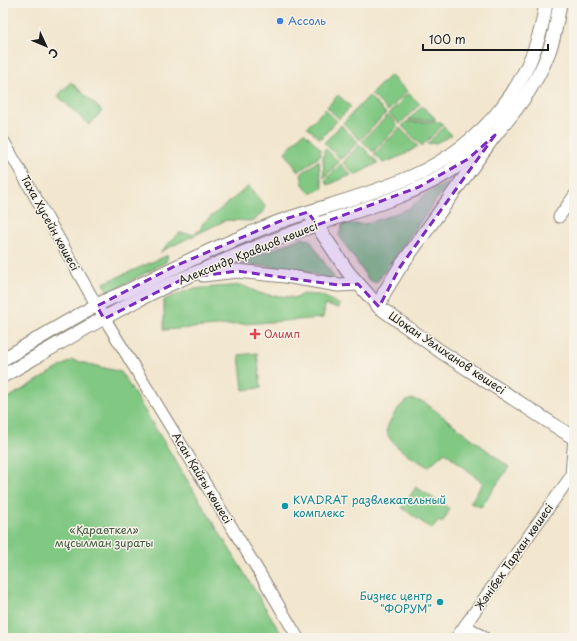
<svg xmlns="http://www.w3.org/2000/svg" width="577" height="641" font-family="'Playpen Sans',sans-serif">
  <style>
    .green { fill: #81c883; stroke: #4e7250 }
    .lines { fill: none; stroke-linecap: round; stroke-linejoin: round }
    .minor-casing { stroke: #878175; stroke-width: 13 }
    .major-casing { stroke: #878175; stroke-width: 15 }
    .minor { stroke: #fff; stroke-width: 11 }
    .major { stroke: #fff; stroke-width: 13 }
    .marked { fill: #7b2cbf; fill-opacity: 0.2; stroke: #7b2cbf; stroke-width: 3; stroke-dasharray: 8 5; stroke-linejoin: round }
    .shop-dot { fill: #3f7fe0; stroke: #f7f3e8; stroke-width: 1.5 }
    .health-dot { fill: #e0444e; stroke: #f7f3e8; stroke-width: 1.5 }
    .culture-dot { fill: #0f9aa8; stroke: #f7f3e8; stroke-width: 1.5 }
    .labels { text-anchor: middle; stroke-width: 3; stroke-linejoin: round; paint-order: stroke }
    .shop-label { font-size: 11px; fill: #366cbe; stroke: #f7f3e8; text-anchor: start }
    .street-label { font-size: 11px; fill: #1c1c1c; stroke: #f7f3e8 }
    .health-label { font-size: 11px; fill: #be3a42; stroke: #f7f3e8; text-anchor: start }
    .culture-label { font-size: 11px; fill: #0d838f; stroke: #f7f3e8; text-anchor: start }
    .park-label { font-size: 11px; fill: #3f5840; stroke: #f7f3e8 }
  </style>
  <rect width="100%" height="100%" fill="#f7f3e8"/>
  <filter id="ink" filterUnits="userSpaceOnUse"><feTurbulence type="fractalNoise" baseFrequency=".025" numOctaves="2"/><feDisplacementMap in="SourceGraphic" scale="8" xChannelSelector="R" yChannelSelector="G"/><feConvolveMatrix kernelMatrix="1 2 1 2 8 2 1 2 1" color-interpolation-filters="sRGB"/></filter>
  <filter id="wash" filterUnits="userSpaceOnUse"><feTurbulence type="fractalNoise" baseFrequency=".012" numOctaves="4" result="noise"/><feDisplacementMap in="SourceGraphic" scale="16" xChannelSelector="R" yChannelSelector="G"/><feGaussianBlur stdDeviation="0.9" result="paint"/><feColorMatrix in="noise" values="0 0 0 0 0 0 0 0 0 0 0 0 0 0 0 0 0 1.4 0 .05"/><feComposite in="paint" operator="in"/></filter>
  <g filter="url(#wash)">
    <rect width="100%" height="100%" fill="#f2e6ce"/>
    <!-- green -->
    <g class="green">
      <path d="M390 75 407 91 388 111 371 94Z"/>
      <path d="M71 82 102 111 89 125 58 96Z"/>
      <path d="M408 93 420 104 400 124 389 114Z"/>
      <path d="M338 95 351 107 339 119 327 107Z"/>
      <path d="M369 96 386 113 360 140 343 123Z"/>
      <path d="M422 106 435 118V120H408Z"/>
      <path d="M325 109 337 121 320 139 307 127Z"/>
      <path d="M388 115 398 126 373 152 362 141Z"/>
      <path d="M406 122H441L443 125 422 146 402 126Z"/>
      <path d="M341 125 358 142 341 160 324 143Z"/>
      <path d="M444 127 452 135 436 143 427 144Z"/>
      <path d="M400 128 418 146 404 155 383 163 374 154Z"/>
      <path d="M304 132 321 149 320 156 298 172 285 152Z"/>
      <path d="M360 144 378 163 355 175 343 163Z"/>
      <path d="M325 148 339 162 324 178 323 158Z"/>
      <path d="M319 160 320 174 323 188 310 193 303 184 301 174Z"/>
      <path d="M341 164 351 175 328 185 325 180Z"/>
      <path d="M449 182 376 283 368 279 339 235 343 224H364L372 222 410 208 427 193Z"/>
      <path d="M249 186 266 208 254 221 226 220 160 252 179 233 193 234 200 230 203 223Z"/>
      <path d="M301 238 310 240 336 281 300 270 269 266 237 264Z"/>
      <path d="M168 255 166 262 108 293 104 283Z"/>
      <path d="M241 285 262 294 297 298 302 294 321 295 340 305 339 308 325 305 323 318 164 330V300L191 289Z"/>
      <path d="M257 353 261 388 243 390 239 355Z"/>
      <path d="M72 360 121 372 284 638H3V401Z"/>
      <path d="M411 399 424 402 509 467 481 507 470 503 483 483 445 452 428 467C417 460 387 445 387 430 387 426 391 419 393 416 399 407 401 404 411 399Z"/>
      <path d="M416 487 450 509 442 523 439 521 432 529 402 508Z"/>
    </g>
  </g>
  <g filter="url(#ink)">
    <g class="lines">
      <!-- minor casing -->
      <g class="minor-casing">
        <g id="minor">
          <path d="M3 140 97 306 259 572 298 638"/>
          <path d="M559 217 574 196"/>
          <path d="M571 475 574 438"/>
          <path d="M465 625 485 638"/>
          <path d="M456 638 574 472"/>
        </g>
      </g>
      <!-- major casing -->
      <g class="major-casing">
        <g id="major">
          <path d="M312 218 348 272 379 307 440 351 574 438"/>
          <path d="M203 275 237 271 285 276 338 285 358 284"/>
          <path d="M379 307 384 293 400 267 495 135C519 107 543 76 553 39 556 27 558 15 560 3"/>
          <path d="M3 359C37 340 71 318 107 300 113 297 119 295 125 292 160 275 194 257 230 242 249 234 268 225 287 219 329 205 373 194 413 176 485 143 535 82 546 3"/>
          <path d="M3 376C62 342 124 304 186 277 226 260 266 242 307 228 353 211 405 199 447 173 464 162 479 149 495 135"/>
        </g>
      </g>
      <!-- minor -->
      <use href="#minor" class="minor"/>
      <!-- major -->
      <use href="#major" class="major"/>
    </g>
  </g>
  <!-- marked area -->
  <path class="marked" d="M495 135 400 267 379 307 358 284 338 285 237 271 185 278 104 319 97 306 175 266 285 219 308 212 317 225 419 187 468 159Z"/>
  <!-- markers -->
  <circle class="shop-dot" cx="280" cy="21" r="4"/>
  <path class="health-dot" d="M253 328h4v4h4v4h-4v4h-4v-4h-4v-4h4z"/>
  <g class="culture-dot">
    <circle cx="285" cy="506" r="4"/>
    <circle cx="440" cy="602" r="4"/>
  </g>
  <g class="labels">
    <!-- shop labels -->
    <g class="shop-label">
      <text x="288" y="25">Ассоль</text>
    </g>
    <!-- street labels -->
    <g class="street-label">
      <text transform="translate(50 223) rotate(61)" y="4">Таха Хусейн көшесі</text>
      <text transform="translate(248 253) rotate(-22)" y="4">Александр Кравцов көшесі</text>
      <text transform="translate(447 353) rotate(34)" y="4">Шоқан Уәлиханов көшесі</text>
      <text transform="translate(202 478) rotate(59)" y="4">Асан Қайғы көшесі</text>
      <text transform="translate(514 557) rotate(-55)" y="4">Жәнібек Тархан көшесі</text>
    </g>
    <!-- health labels -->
    <g class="health-label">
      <text x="264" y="338">Олимп</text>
    </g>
    <!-- culture labels -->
    <g class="culture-label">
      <text x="293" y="504">KVADRAT развлекательный<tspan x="293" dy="13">комплекс</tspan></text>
      <text x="432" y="600" text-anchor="end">Бизнес центр<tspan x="432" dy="13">"ФОРУМ"</tspan></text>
    </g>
    <!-- park labels -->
    <g class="park-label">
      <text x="104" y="534">«Қараөткел»<tspan x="104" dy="13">мұсылман зираты</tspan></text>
    </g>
  </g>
  <!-- margin -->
  <rect width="577" height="641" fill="none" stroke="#f7f3e8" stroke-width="16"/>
  <!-- north arrow -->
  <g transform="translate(46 46) rotate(134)" stroke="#f7f3e8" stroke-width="3" paint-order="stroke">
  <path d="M0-3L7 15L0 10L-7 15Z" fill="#1c1c1c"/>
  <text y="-6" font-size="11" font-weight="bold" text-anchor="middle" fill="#1c1c1c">С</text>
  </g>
  <!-- scale -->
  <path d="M423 44v6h125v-6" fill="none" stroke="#1c1c1c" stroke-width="2"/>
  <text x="429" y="44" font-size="12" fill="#1c1c1c" stroke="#f7f3e8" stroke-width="3" paint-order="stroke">100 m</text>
</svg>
